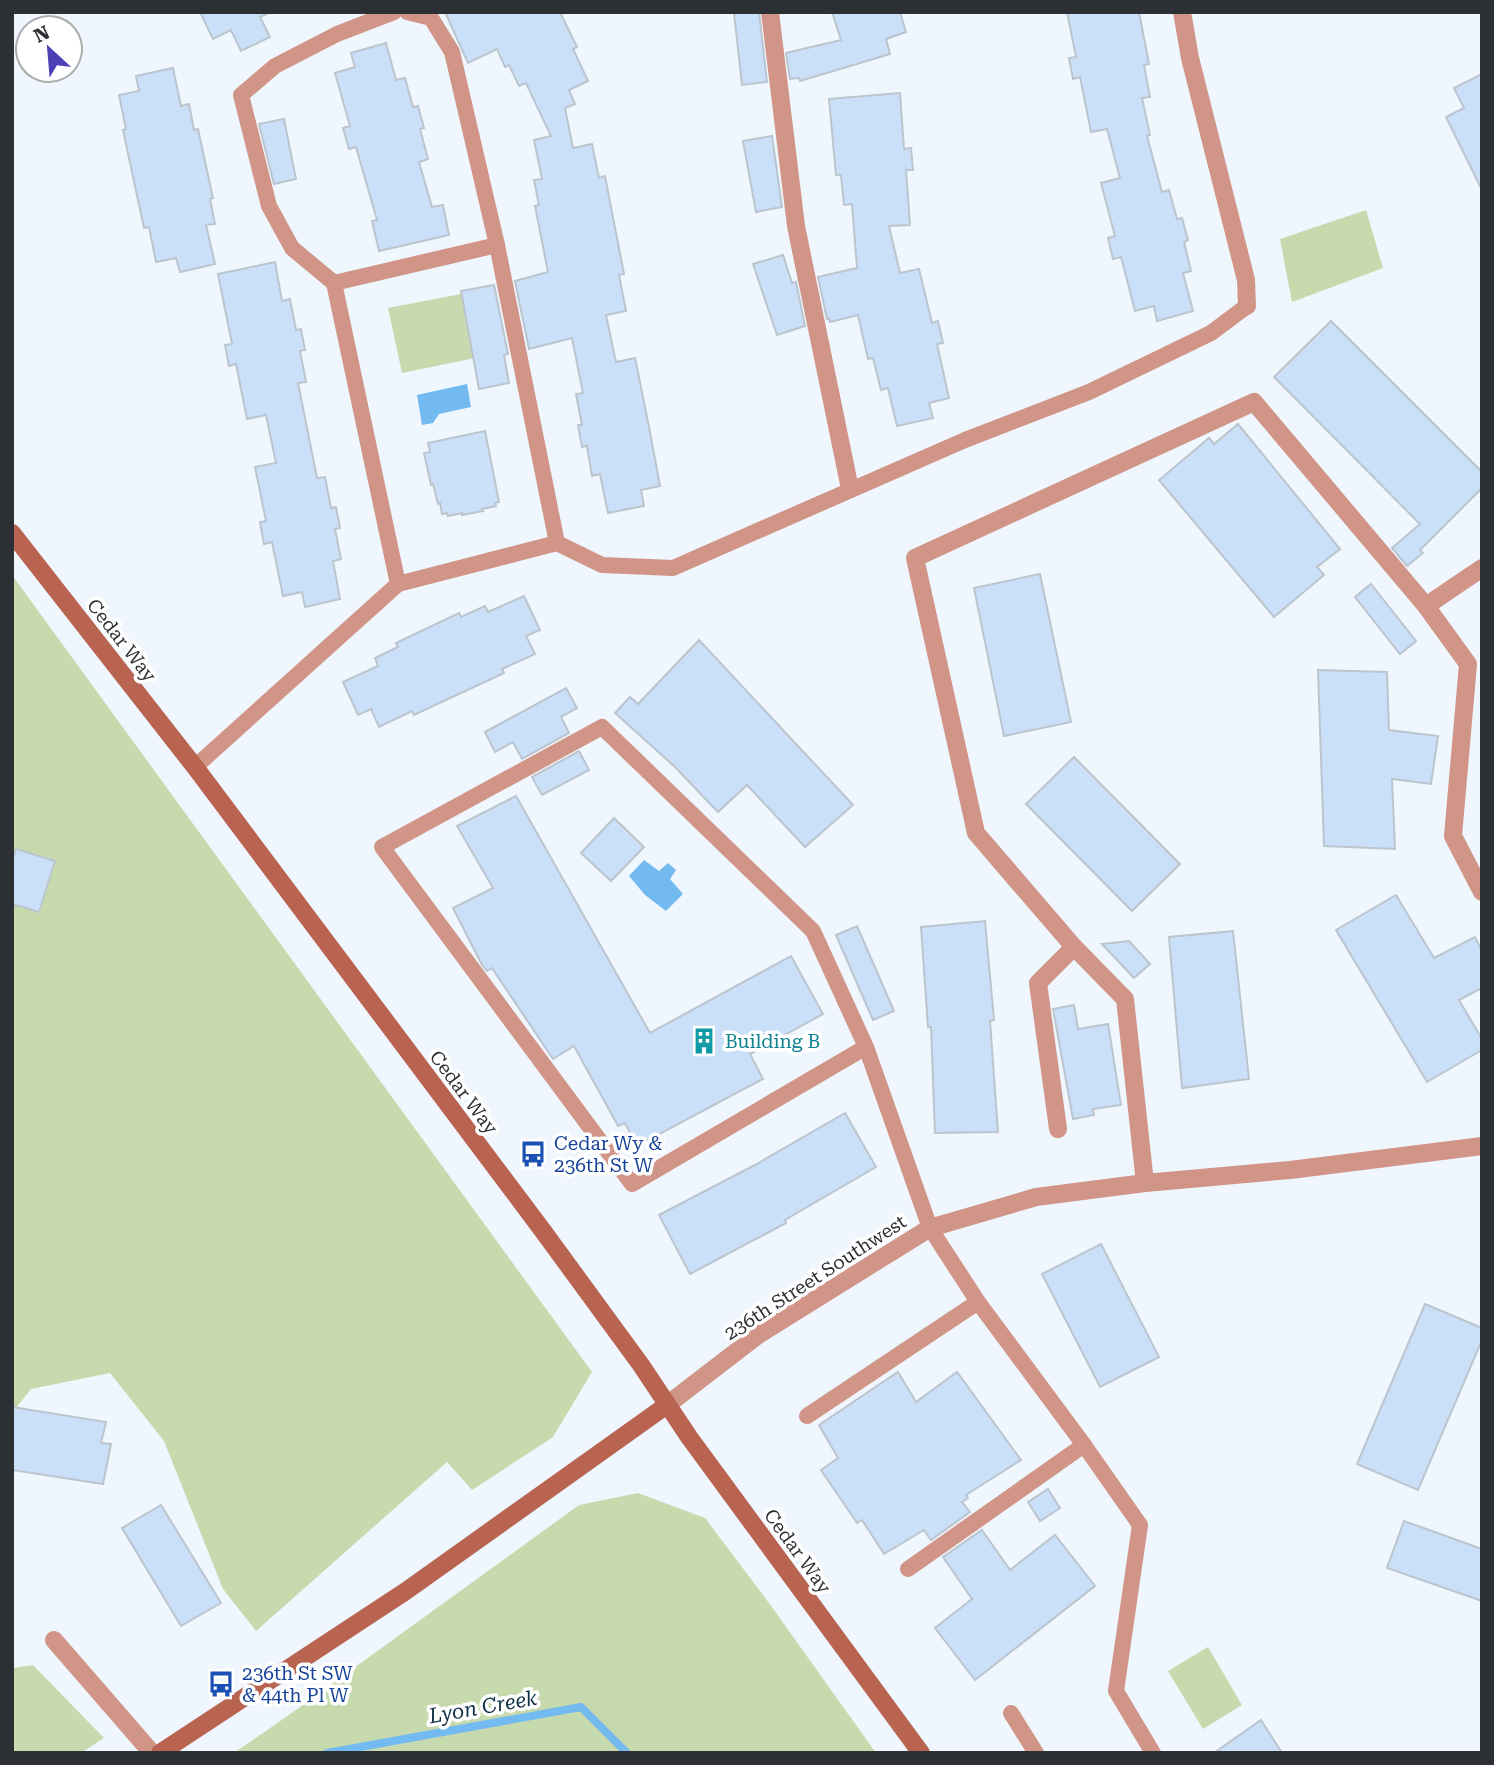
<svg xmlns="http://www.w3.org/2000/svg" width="1494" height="1765" font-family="'Roboto Serif',serif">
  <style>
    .green { fill: #c7daad }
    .water { fill: #72baef }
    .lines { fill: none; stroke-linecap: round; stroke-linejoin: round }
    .stream { stroke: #72baef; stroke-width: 8 }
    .building { fill: #cae0f9; stroke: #bcc4cd; stroke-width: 2 }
    .lane { stroke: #d09587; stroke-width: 16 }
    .street { stroke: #d09587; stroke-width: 18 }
    .secondary { stroke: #b86451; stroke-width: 18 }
    .labels { text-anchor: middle; stroke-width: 7; stroke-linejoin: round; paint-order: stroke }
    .street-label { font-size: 19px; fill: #2c2f33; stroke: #fff }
    .culture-label { font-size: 19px; fill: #0d838f; stroke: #fff; text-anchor: start }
    .transit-label { font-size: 19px; fill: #164399; stroke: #fff; text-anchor: start }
    .water-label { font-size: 21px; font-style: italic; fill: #103045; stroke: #fff }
  </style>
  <rect width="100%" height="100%" fill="#eff6fe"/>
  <!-- green -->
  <g class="green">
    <path d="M1366 210 1383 268 1292 302 1280 239Z"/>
    <path d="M461 294 475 358 402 373 388 308Z"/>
    <path d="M12 575 592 1372 553 1437 472 1490 447 1462 256 1631 223 1589 164 1441 110 1373 31 1389 12 1413Z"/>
    <path d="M638 1493 705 1518 769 1603 876 1753H234L296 1710 579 1505Z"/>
    <path d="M1208 1647 1242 1705 1203 1729 1168 1671Z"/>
    <path d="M33 1665 104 1738 81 1753H12V1668Z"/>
  </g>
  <!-- water -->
  <g class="water">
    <path d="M467 384 471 407 439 414 433 423 422 425 417 395Z"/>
    <path d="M644 860 659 871 668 863 676 870 670 879 683 894 666 911 645 895 629 876Z"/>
  </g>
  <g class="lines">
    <!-- stream -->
    <path class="stream" d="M327 1753 581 1707 627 1753"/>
  </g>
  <!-- building -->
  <g class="building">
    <path d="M200 12H271L260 17 270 37 241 51 231 30 213 39Z"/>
    <path d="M445 12H560L577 47 573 49 588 81 569 90 575 104 565 108 573 148 592 144 599 178 605 176 624 274 619 275 626 311 606 315 616 362 635 358 650 432 660 486 641 490 644 506 608 513 600 474 592 476 587 446 582 447 578 425H582L576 394 583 393 572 338 529 349 515 281 548 272 535 206 539 205 534 180 542 179 534 140 551 136 526 83 519 86 509 65 505 67 497 49 468 63Z"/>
    <path d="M745 12H759L767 82 742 85 734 13Z"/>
    <path d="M832 12H900L906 32 886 39 890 54 800 81 799 78 790 79 786 53 841 40Z"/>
    <path d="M1067 12H1139L1149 64 1144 65 1150 97 1142 98 1150 135 1147 136 1162 192 1169 190 1177 219 1182 218 1188 240 1184 242 1191 271 1183 273 1193 311 1157 321 1154 306 1135 311 1121 257 1113 259 1108 238 1115 236 1101 183 1120 178 1107 129 1091 132 1080 77 1073 79 1069 58 1076 57Z"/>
    <path d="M386 43 396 80 405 78 413 107 418 106 424 128 420 129 428 159 419 162 432 207 443 205 449 235 379 251 372 221 377 220 356 147 349 149 343 128 350 126 335 73 355 67 351 53Z"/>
    <path d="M173 68 181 106 189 104 194 130 198 129 213 198 210 199 215 224 206 225 215 264 180 272 176 258 156 262 149 227 144 228 123 130 126 129 119 95 139 91 136 76Z"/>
    <path d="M1482 74V190L1446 117 1464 108 1454 88Z"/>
    <path d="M900 93 904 149 911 148 913 170H906L910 225 889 226 900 273 919 269 932 323 938 321 943 343 937 344 949 398 929 403 933 418 897 426 888 388 881 390 873 358 868 359 858 315 830 322 829 318 827 319 818 277 857 268 852 204 844 205 841 175H836L829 99Z"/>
    <path d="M284 119 296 179 274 184 259 124Z"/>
    <path d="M772 136 782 207 756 212 743 141Z"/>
    <path d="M783 255 792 283 796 282 805 326 777 335 753 264Z"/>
    <path d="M275 262 282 301 290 299 296 330 301 329 305 350 300 351 306 382 298 383 317 478 325 477 331 508 336 507 340 528 335 529 341 559 333 561 340 599 305 607 302 592 283 596 272 542 264 544 260 522 266 521 255 467 276 463 266 415 247 419 236 364 229 366 225 345 232 344 218 274Z"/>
    <path d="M494 285 508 354 504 355 509 383 479 389 461 291Z"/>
    <path d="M1331 321 1482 472V488L1420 550 1423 553 1407 566 1392 548 1420 524 1274 377Z"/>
    <path d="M1238 424 1340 549 1317 567 1324 575 1274 617 1159 480 1209 438 1214 444Z"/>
    <path d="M485 431 499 502 495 503 496 506 482 509 483 511 462 515V513L448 516 447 513 442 514 440 503 438 504 433 484 431 485 424 453 430 452 428 443Z"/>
    <path d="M1040 574 1071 722 1004 736 974 588Z"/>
    <path d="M1371 584 1416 641 1400 654 1355 597Z"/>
    <path d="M524 596 540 630 526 636 535 654 502 669 504 673 414 715 412 711 379 727 371 709 358 715 343 682 378 666 375 658 398 647 396 643 459 613 461 617 485 606 488 612Z"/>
    <path d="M699 640 853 805 805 847 747 785 718 812 674 766 615 713 630 697 638 704Z"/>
    <path d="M1318 670 1387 672 1389 730 1438 736 1431 784 1392 779 1395 849 1324 846Z"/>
    <path d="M566 688 577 708 561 717 569 733 522 759 513 742 495 752 485 732Z"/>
    <path d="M579 751 589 770 542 795 532 777Z"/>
    <path d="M1074 757 1180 864 1132 911 1026 804Z"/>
    <path d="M516 796 650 1033 791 956 823 1014 750 1054 763 1079 637 1146 625 1123 618 1126 574 1046 553 1059 492 968 487 971 482 965 453 908 493 888 457 826Z"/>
    <path d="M614 818 644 847 611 881 581 853Z"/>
    <path d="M16 849 55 861 39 912 12 904V861Z"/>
    <path d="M1396 895 1434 958 1475 937 1482 951V988L1459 1000 1482 1039V1050L1427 1082 1336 930Z"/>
    <path d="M985 921 994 1020 990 1021 998 1132 935 1133 931 1027H928L921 927Z"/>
    <path d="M857 926 894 1011 873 1020 836 935Z"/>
    <path d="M1233 931 1249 1079 1182 1088 1169 937Z"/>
    <path d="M1129 941 1150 964 1134 978 1102 944Z"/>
    <path d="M1074 1005 1078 1029 1108 1024 1121 1105 1093 1109 1094 1115 1073 1119 1053 1009Z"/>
    <path d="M845 1113 876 1167 785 1220 786 1223 690 1274 659 1215 755 1165Z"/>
    <path d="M1101 1244 1159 1357 1100 1387 1042 1274Z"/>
    <path d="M1425 1304 1482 1328V1340L1418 1490 1357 1464Z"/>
    <path d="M898 1372 916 1402 957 1372 1021 1460 966 1495 968 1498 962 1502 970 1512 931 1540 924 1530 884 1554 862 1520 857 1523 821 1470 838 1458 819 1425Z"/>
    <path d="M12 1407 106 1422 101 1443 111 1444 103 1484 12 1470Z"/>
    <path d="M1048 1489 1060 1508 1040 1521 1028 1502Z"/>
    <path d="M161 1505 221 1603 181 1626 122 1528Z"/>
    <path d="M1404 1521 1482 1549V1601L1387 1568Z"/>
    <path d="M982 1530 1010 1570 1055 1535 1095 1586 975 1680 935 1628 972 1599 943 1557Z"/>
    <path d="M1261 1720 1282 1753H1214Z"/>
  </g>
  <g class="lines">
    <!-- lane -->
    <g class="lane">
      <path d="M394 12 337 34 275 66 241 95 269 206 292 248 334 283 398 584"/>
      <path d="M407 12 431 18 452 52 497 245 557 543"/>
      <path d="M334 283 497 245"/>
      <path d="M195 767 398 584 557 543 602 565 673 568 965 440 1089 392 1211 333 1247 306"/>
      <path d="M866 1047 632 1184 382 847 602 727 813 931 866 1047 930 1228 978 1302 1084 1445 1140 1525 1116 1691 1153 1753"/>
      <path d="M807 1416 978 1302"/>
      <path d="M908 1569 1084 1445"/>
      <path d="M1011 1713 1036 1753"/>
    </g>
    <!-- street -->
    <g class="street">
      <path d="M770 12 796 226 850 489"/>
      <path d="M1182 12 1190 58 1246 280 1247 306"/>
      <path d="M1426 606 1482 568"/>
      <path d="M1058 1129 1038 983 1074 947"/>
      <path d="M1145 1183 1125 999 1074 947 976 833 915 558 1254 402 1426 606 1468 664 1453 836 1482 892"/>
      <path d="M667 1405 758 1335 930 1228 1036 1197 1145 1183 1290 1170 1482 1146"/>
      <path d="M54 1640 152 1753"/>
    </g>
    <!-- secondary -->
    <g class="secondary">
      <path d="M12 533 195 767 543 1231 641 1365 689 1437 921 1753"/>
      <path d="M160 1753 406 1591 667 1405"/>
    </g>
  </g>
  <!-- icons -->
  <defs>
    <g id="building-bare" transform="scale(2.1)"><path d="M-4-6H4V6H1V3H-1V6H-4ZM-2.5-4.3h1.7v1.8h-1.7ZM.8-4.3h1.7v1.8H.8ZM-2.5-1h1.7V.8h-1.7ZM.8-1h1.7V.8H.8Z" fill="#0f9aa8" stroke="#fff" stroke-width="2.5" paint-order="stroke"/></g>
    <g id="bus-bare" transform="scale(2.1)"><path d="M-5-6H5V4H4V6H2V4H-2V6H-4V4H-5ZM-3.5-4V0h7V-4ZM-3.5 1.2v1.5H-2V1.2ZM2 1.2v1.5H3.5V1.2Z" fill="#1a4fb4" stroke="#fff" stroke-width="2.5" paint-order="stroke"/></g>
  </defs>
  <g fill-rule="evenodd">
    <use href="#building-bare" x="704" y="1041"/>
    <use href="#bus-bare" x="533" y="1154"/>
    <use href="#bus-bare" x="221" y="1684"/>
  </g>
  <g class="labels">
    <!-- street labels -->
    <g class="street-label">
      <text transform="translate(122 640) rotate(52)" y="7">Cedar Way</text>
      <text transform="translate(464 1092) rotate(53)" y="7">Cedar Way</text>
      <text transform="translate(815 1277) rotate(-33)" y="7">236th Street Southwest</text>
      <text transform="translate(798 1551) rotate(54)" y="7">Cedar Way</text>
    </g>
    <!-- culture labels -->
    <g class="culture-label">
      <text x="725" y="1048">Building B</text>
    </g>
    <!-- transit labels -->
    <g class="transit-label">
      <text x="554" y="1150">Cedar Wy &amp;<tspan x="554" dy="22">236th St W</tspan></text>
      <text x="242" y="1680">236th St SW<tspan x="242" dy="22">&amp; 44th Pl W</tspan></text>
    </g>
    <!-- water labels -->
    <g class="water-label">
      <text transform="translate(483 1707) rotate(-10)" y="7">Lyon Creek</text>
    </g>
  </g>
  <!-- border -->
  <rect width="1494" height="1765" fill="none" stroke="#2c2f33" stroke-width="28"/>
  <!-- north arrow -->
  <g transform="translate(49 49) rotate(334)"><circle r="33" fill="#ffffff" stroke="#abacad" stroke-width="2"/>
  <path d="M0-5L12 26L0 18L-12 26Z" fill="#4d3fb6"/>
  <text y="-10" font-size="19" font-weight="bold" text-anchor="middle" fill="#2c2f33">N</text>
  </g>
</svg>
